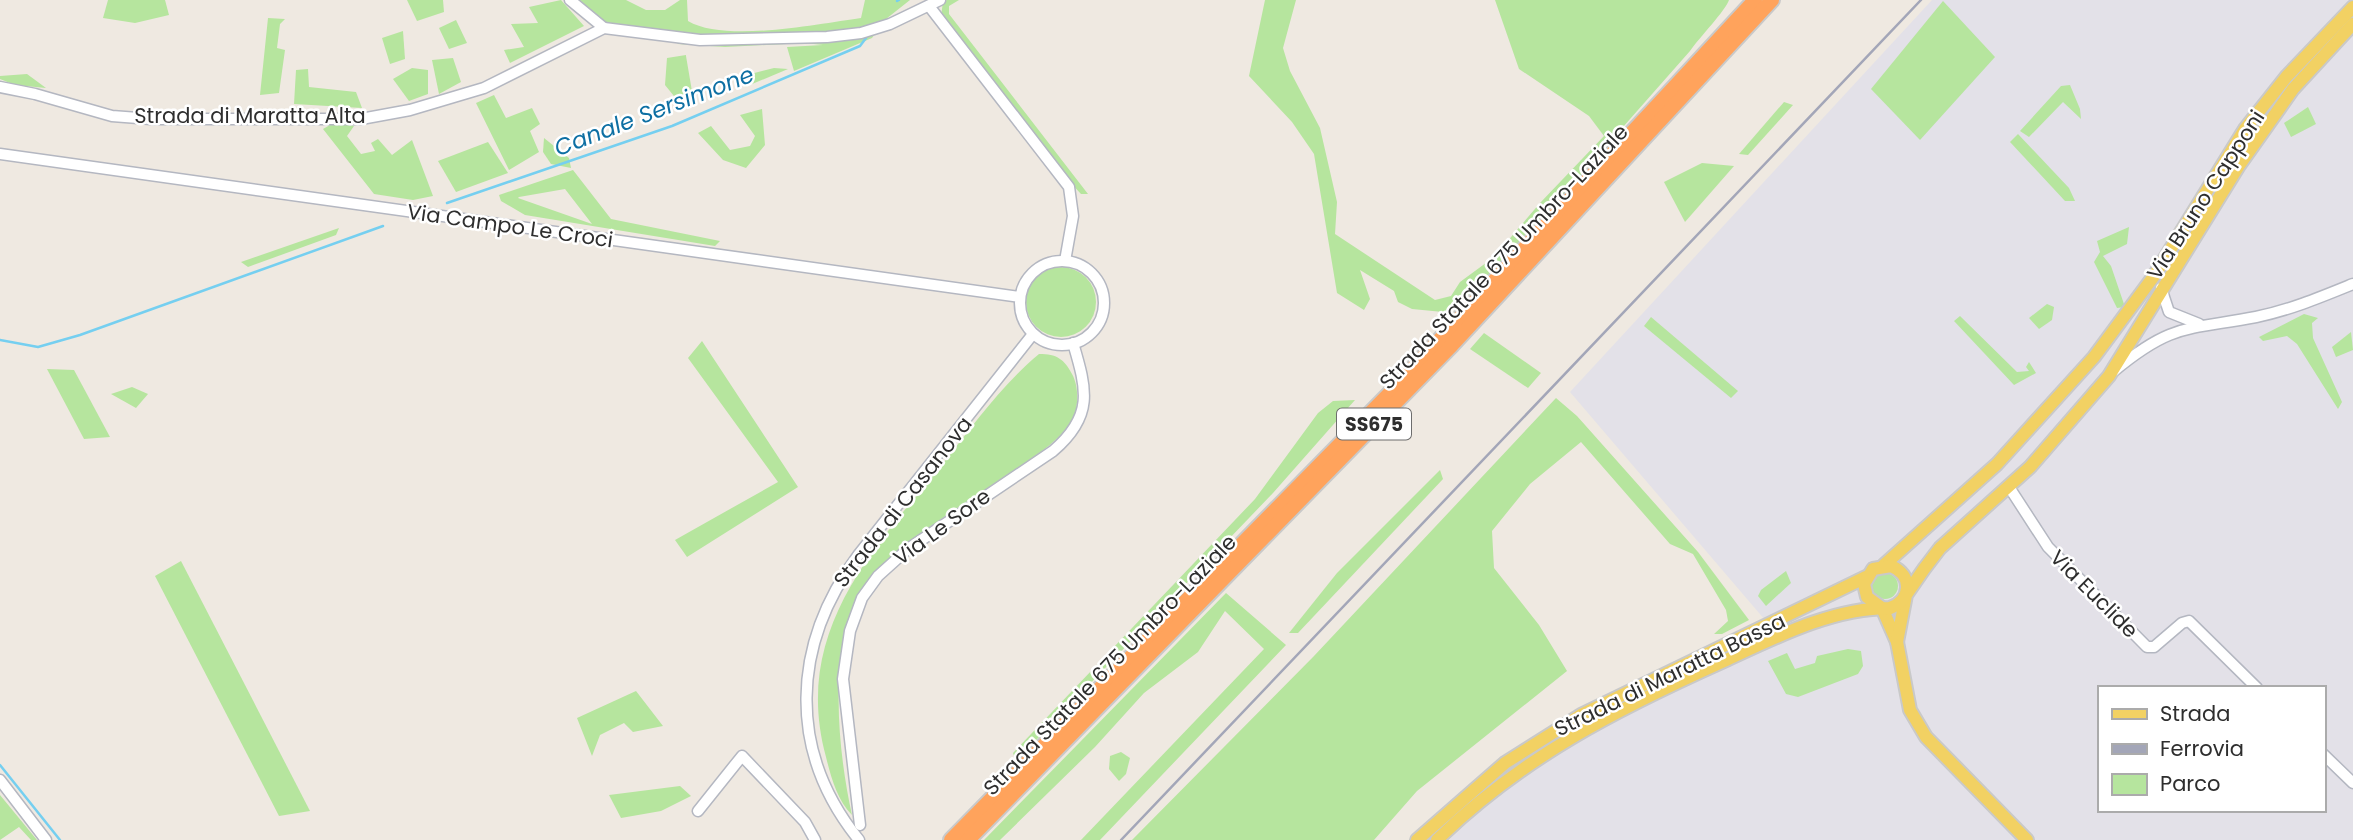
<svg xmlns="http://www.w3.org/2000/svg" width="2353" height="840" font-family="Poppins,sans-serif">
  <style>
    .industrial { fill: #e3e1e8; fill-rule: evenodd }
    .green { fill: #b6e59e; fill-rule: evenodd }
    .lines { fill: none; stroke-linecap: round; stroke-linejoin: round }
    .stream { stroke: #75cff0; stroke-width: 2.5 }
    .minor-casing { stroke: #b4b7c1; stroke-width: 13 }
    .major-casing { stroke: #c9c9c9; stroke-width: 16 }
    .highway-casing { stroke: #c9c9c9; stroke-width: 18 }
    .minor { stroke: #fff; stroke-width: 10 }
    .major { stroke: #f2d163; stroke-width: 12 }
    .highway { stroke: #ffa35c; stroke-width: 14 }
    .rail { stroke: #a3a6b8; stroke-width: 2.5 }
    .labels { text-anchor: middle; stroke-width: 5; stroke-linejoin: round; paint-order: stroke }
    .shield { fill: #fff; stroke: #6d6d6d; stroke-width: 2 }
    .shield-label { font-size: 19px; font-weight: bold; fill: #2e2e2e }
    .street-label { font-size: 21px; fill: #2e2e2e; stroke: #fff }
    .water-label { font-size: 23px; font-style: italic; fill: #0d6fa3; stroke: #fff }
  </style>
  <rect width="100%" height="100%" fill="#efe9e1"/>
  <!-- industrial -->
  <path class="industrial" d="M1932 0H2353V840H1449L1512 781 1644 702 1783 641 1570 392ZM2099 688H2323V810H2099Z"/>
  <!-- green -->
  <g class="green">
    <path d="M108 0H165L169 15 135 23 103 18Z"/>
    <path d="M407 0H443L444 12 417 21Z"/>
    <path d="M561 0 584 26 510 63 504 50 524 47 511 24 538 23 529 7Z"/>
    <path d="M576 0H626L646 10H665L680 0H687L688 21C725 43 817 24 861 18L865 0H910L886 19 872 38 794 71 787 47 823 45 804 43 725 47 678 44 668 32 604 23Z"/>
    <path d="M947 0H959L949 6V14L1088 194H1081L1067 179 941 16 943 2Z"/>
    <path d="M1265 0H1296L1283 48 1290 71 1320 128 1337 202 1335 234 1435 300 1451 296 1460 282 1494 257 1540 203 1604 136 1589 116 1519 69 1495 0H1729C1726 10 1699 38 1690 51L1504 262 1454 308 1443 312 1412 309 1398 302 1394 291 1360 270 1370 299 1364 310 1337 293 1314 154 1292 122 1249 76Z"/>
    <path d="M1943 1 1995 57 1920 140 1871 89Z"/>
    <path d="M268 18 285 19 280 24 277 48 285 50 279 93 260 95Z"/>
    <path d="M456 20 467 43 449 49 439 28Z"/>
    <path d="M403 31 405 59 390 64 382 38Z"/>
    <path d="M686 55V56L694 103 678 101 665 85 667 58Z"/>
    <path d="M453 58 461 82 439 94 432 60Z"/>
    <path d="M412 68 428 70V94L409 101 393 79Z"/>
    <path d="M774 68 788 69 745 87 735 78Z"/>
    <path d="M308 69 309 87 356 92 362 108 294 104 296 70Z"/>
    <path d="M27 74 46 88 15 85 0 79V76Z"/>
    <path d="M2070 85 2080 109 2081 119 2063 102 2029 137 2020 131 2061 86Z"/>
    <path d="M494 95 506 118 532 108 540 124 530 131 539 152 509 170 476 103Z"/>
    <path d="M1784 102 1793 105 1748 155 1739 154Z"/>
    <path d="M2308 107 2316 124 2291 137 2284 123Z"/>
    <path d="M762 109 765 145 746 168 723 160 698 133 711 126 730 150 750 146 755 136 740 115Z"/>
    <path d="M337 121 354 126 347 136 361 154 375 151 371 143 378 139 392 155 412 140 433 196 413 200 374 194 323 129Z"/>
    <path d="M2018 134 2069 188 2075 201H2065L2010 142Z"/>
    <path d="M544 138 569 158 571 168 551 164 543 152Z"/>
    <path d="M488 142 508 173 456 192 438 161Z"/>
    <path d="M1702 163 1734 166 1685 222 1664 182Z"/>
    <path d="M573 170 611 219 720 241 715 246 525 215 501 201 499 195ZM565 189 592 224 518 198 519 197Z"/>
    <path d="M2129 227 2127 244 2103 256 2111 266 2125 307 2117 308 2094 262 2100 252 2097 241Z"/>
    <path d="M339 228 336 235 248 267 241 262Z"/>
    <circle cx="1061" cy="302" r="35"/>
    <path d="M2047 304 2054 307 2052 320 2039 329 2029 318Z"/>
    <path d="M2304 314 2318 318 2312 323 2313 338 2342 402 2338 409 2297 344 2287 336 2263 341 2259 337Z"/>
    <path d="M1960 316 2017 372 2029 371 2026 367 2029 362 2036 373 2014 385 1954 321Z"/>
    <path d="M1651 317 1738 391 1731 398 1644 326Z"/>
    <path d="M2351 332 2353 350 2336 357 2332 347Z"/>
    <path d="M1484 333 1541 373 1528 388 1470 349Z"/>
    <path d="M702 341 798 487 687 557 675 540 778 482 688 358Z"/>
    <path d="M1039 354C1057 354 1064 359 1072 374 1079 386 1079 408 1072 420 1060 441 1035 456 1016 469 975 497 881 553 859 595 828 653 838 752 852 815 837 800 831 777 826 757 792 633 872 550 945 461 974 424 1003 384 1039 354Z"/>
    <path d="M47 369 74 370 110 437 84 439Z"/>
    <path d="M132 387 148 394 136 408 111 394Z"/>
    <path d="M1556 398 1577 416 1698 552 1749 620 1722 634H1714L1728 621 1726 610 1693 554 1670 544 1581 442 1530 484 1492 531 1494 568 1539 625 1567 671 1417 791 1374 840H1132L1314 656Z"/>
    <path d="M1355 400 1273 493 1016 761 1013 753 1255 499 1318 413 1333 401Z"/>
    <path d="M1440 470 1443 479 1298 633H1289L1337 573Z"/>
    <path d="M181 561 310 811 279 816 155 576Z"/>
    <path d="M1786 571 1791 583 1766 606 1758 596 1761 590Z"/>
    <circle cx="1885" cy="586" r="13"/>
    <path d="M1226 593 1286 645 1100 840H1081L1264 649 1225 611 1198 652 1144 693 1095 747 1000 840H984Z"/>
    <path d="M1848 649 1861 651 1863 666 1858 674 1798 697 1786 694 1768 661 1787 653 1795 669 1815 663 1817 656Z"/>
    <path d="M636 691 663 726 633 732 624 723 600 735 592 756 577 718Z"/>
    <path d="M1121 752 1130 758 1126 774 1119 781 1109 769 1110 756Z"/>
    <path d="M680 786 691 796 661 811 621 818 609 795Z"/>
    <path d="M0 795 37 840H31L19 827 0 840Z"/>
  </g>
  <g class="lines">
    <!-- stream -->
    <g class="stream">
      <path d="M897 1 899 0"/>
      <path d="M447 203 672 126 860 46 866 38"/>
      <path d="M0 340 38 347 80 335 383 226"/>
      <path d="M0 765 60 840"/>
    </g>
    <!-- minor casing -->
    <g class="minor-casing">
      <g id="minor">
        <path d="M570 0 604 28"/>
        <path d="M929 6 1069 187 1073 216 1065 261"/>
        <path d="M0 87 35 94 112 116 151 119H361L410 110 484 88 604 28 700 40 827 37 861 33 890 24 940 0"/>
        <path d="M0 154 1020 297"/>
        <circle cx="1062" cy="303" r="42"/>
        <path d="M2161 288 2169 312 2199 324"/>
        <path d="M2114 371C2172 323 2187 330 2256 317 2290 310 2321 297 2353 284"/>
        <path d="M2009 487 2048 547 2147 647H2154L2182 623 2189 621 2257 688"/>
        <path d="M2323 754 2353 783"/>
        <path d="M0 780 46 840"/>
        <path d="M698 811 742 756 805 822 815 840"/>
        <path d="M860 825 843 679 850 631 862 598 878 576 908 549 1053 451C1094 416 1087 390 1073 343"/>
        <path d="M859 840C787 751 791 645 859 554L1033 334"/>
      </g>
    </g>
    <!-- major casing -->
    <g class="major-casing">
      <g id="major">
        <path d="M1884 565 1997 464 2094 357 2154 276 2245 129 2287 76 2353 7"/>
        <path d="M1882 608 1897 642 1910 710 1926 737 2027 840"/>
        <path d="M1897 642 1906 595 1924 569 1940 548 2030 467 2109 376 2238 167 2293 89 2353 24"/>
        <path d="M1417 840 1505 763 1581 715 1866 577"/>
        <path d="M1437 840C1522 757 1617 709 1724 661 1776 637 1832 608 1890 608 1912 600 1913 575 1891 566L1873 569 1864 584 1867 597 1882 608"/>
      </g>
    </g>
    <!-- highway casing -->
    <g class="highway-casing">
      <g id="highway">
        <path d="M951 840 1393 390 1755 0"/>
        <path d="M968 840 1452 345 1772 0"/>
      </g>
    </g>
    <!-- minor -->
    <use href="#minor" class="minor"/>
    <!-- major -->
    <use href="#major" class="major"/>
    <!-- highway -->
    <use href="#highway" class="highway"/>
    <!-- rail -->
    <path class="rail" d="M1121 840 1921 0"/>
  </g>
  <g class="labels">
    <!-- shield labels -->
    <rect class="shield" x="1337" y="408.5" width="74" height="31" rx="5"/>
    <g class="shield-label">
      <text x="1374" y="431">SS675</text>
    </g>
    <!-- street labels -->
    <g class="street-label">
      <text x="250" y="123">Strada di Maratta Alta</text>
      <text transform="translate(2206 195) rotate(-57)" y="7">Via Bruno Capponi</text>
      <text transform="translate(510 226) rotate(8)" y="7">Via Campo Le Croci</text>
      <text transform="translate(1504 257) rotate(-47)" y="7">Strada Statale 675 Umbro-Laziale</text>
      <text transform="translate(903 502) rotate(-52)" y="7">Strada di Casanova</text>
      <text transform="translate(942 527) rotate(-36)" y="7">Via Le Sore</text>
      <text transform="translate(2094 594) rotate(45)" y="7">Via Euclide</text>
      <text transform="translate(1110 665) rotate(-46)" y="7">Strada Statale 675 Umbro-Laziale</text>
      <text transform="translate(1670 675) rotate(-26)" y="7">Strada di Maratta Bassa</text>
    </g>
    <!-- water labels -->
    <g class="water-label">
      <text transform="translate(654 111) rotate(-21)" y="8">Canale Sersimone</text>
    </g>
  </g>
  <!-- legend -->
  <rect x="2098" y="686" width="228" height="126" fill="#ffffff" stroke="#ababab" stroke-width="2"/>
  <rect x="2112" y="709" width="35" height="10" fill="#f2d163" stroke="#ababab" stroke-width="2"/>
  <text x="2160" y="721" font-size="21" fill="#2e2e2e">Strada</text>
  <rect x="2112" y="744" width="35" height="10" fill="#a3a6b8" stroke="#ababab" stroke-width="2"/>
  <text x="2160" y="756" font-size="21" fill="#2e2e2e">Ferrovia</text>
  <rect x="2112" y="774" width="35" height="21" fill="#b6e59e" stroke="#ababab" stroke-width="2"/>
  <text x="2160" y="791" font-size="21" fill="#2e2e2e">Parco</text>
</svg>
